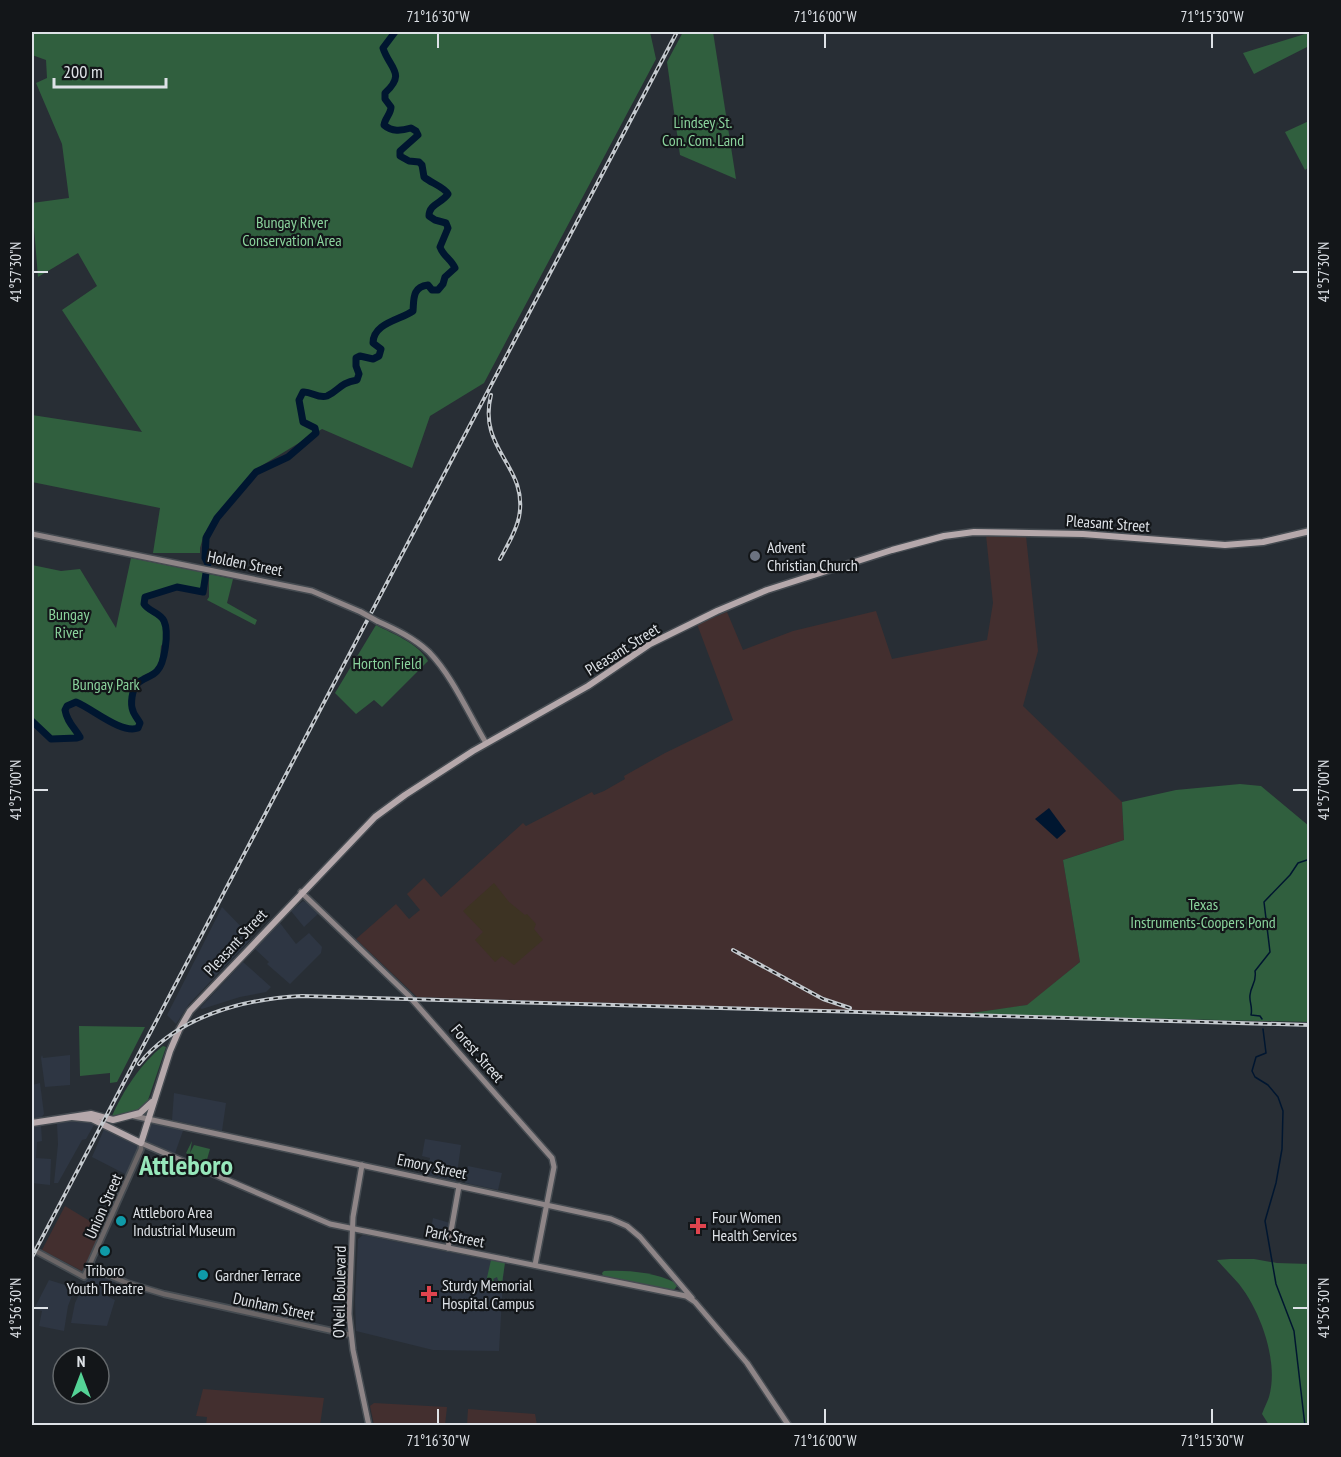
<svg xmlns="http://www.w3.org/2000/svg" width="1341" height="1457" font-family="'PT Sans Narrow',sans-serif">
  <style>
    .built { fill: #2e3643 }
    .industrial { fill: #432f2f }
    .education { fill: #3d3323 }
    .green { fill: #305f3e }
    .water { fill: #001630 }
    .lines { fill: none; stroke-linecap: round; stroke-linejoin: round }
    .stream { stroke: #001630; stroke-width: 1.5 }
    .river { stroke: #001630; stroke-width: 7 }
    .tertiary-casing { stroke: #454b51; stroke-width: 8 }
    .secondary-casing { stroke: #454b51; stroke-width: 8 }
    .trunk-casing { stroke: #454b51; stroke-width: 9 }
    .tertiary { stroke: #6b6667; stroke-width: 4.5 }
    .secondary { stroke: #8e8587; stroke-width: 5 }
    .trunk { stroke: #b5a8ab; stroke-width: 6 }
    .rail-casing { stroke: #c4c9ce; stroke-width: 4 }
    .rail { stroke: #131619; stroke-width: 1.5; stroke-dasharray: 4.5; stroke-linecap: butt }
    .secondary-bridge-casing { stroke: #454b51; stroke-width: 8; stroke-linecap: butt }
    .secondary-bridge { stroke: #8e8587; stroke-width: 5 }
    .ticks { fill: none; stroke: #dee2e7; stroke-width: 2 }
    .worship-dot { fill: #6b7280; stroke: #131619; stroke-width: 2 }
    .culture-dot { fill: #0f9aa8; stroke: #131619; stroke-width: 2 }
    .health-dot { fill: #e0444e; stroke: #131619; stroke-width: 2 }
    .labels { text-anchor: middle; stroke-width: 4.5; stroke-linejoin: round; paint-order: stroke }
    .park-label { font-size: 16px; fill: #8ad39c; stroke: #131619 }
    .street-label { font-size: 16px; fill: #dee2e7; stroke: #131619 }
    .poi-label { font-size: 16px; fill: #dee2e7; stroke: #131619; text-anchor: start }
    .town-label { font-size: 28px; font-weight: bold; fill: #97e7bb; stroke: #131619 }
    .neatline { fill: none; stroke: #dee2e7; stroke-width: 2 }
    .ticks-label { font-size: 15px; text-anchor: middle; fill: #dee2e7 }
  </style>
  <rect width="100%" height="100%" fill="#282e35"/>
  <!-- built -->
  <g class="built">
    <path d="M303 901 308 903 319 913 304 927 291 911Z"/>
    <path d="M222 907 249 935 250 940 189 1004 176 1024 167 1015Z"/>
    <path d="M280 923 296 944 309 933 322 947 321 953 290 984 267 964 269 962 255 949Z"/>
    <path d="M243 962 271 987 266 992 240 997 202 1009 200 1008Z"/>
    <path d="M42 1055 43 1058 70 1055V1085L45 1087 41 1058Z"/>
    <path d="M40 1083 44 1114 41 1118 32 1120V1085Z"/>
    <path d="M174 1093 226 1103 222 1131 172 1120Z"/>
    <path d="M79 1119 95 1123 86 1139 82 1140 58 1183H54L58 1144 57 1124 61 1121Z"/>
    <path d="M152 1122 184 1128 174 1156 144 1142Z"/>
    <path d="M41 1125 42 1141 37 1142 36 1158 51 1159 50 1185 32 1183V1126Z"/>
    <path d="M105 1127 138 1145 139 1149 127 1175 92 1157Z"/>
    <path d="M425 1139 461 1145 456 1181 426 1175 430 1158 422 1156Z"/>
    <path d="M468 1166 502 1173 498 1190 465 1183Z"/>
    <path d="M433 1218 450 1223 445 1242 429 1241Z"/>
    <path d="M363 1235 504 1263 499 1351 433 1350 356 1331 355 1301 358 1239Z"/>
    <path d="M97 1273 114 1280 107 1296 115 1300 107 1326 71 1323 75 1303 88 1276Z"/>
    <path d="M49 1280 75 1288 68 1306 64 1331 39 1326 42 1311 34 1309Z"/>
  </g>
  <!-- industrial -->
  <g class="industrial">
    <path d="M986 535 1026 536 1038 651 1023 706 1122 802 1124 840 1063 860 1080 962 1028 1005 965 1014 417 997 356 939 396 904 409 919 420 910 407 894 424 878 441 897 523 823 526 826 592 792 594 795 604 791 625 779 624 776 665 753 733 720 697 624 727 612 743 650 793 631 876 611 892 659 987 640 993 603Z"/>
    <path d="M65 1206 103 1229 82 1271 42 1250Z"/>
    <path d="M203 1389 324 1398 320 1425H206L207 1417 196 1416Z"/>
    <path d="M374 1403 447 1407 445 1425H374L370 1406Z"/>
    <path d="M468 1409 535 1414 537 1425H467Z"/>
  </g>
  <!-- education -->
  <path class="education" d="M494 883 509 902 525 915 527 914 536 924 534 929 543 940 514 965 502 956 495 962 475 940 483 932 463 911Z"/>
  <!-- green -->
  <g class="green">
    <path d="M32 32H650L656 59 484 383 430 416 412 468 322 429 261 466 204 534 200 548V553H153L160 508 32 482V415L142 432 62 310 97 286 78 253 38 277 32 203 69 198 62 144 36 83 47 78 46 60 32 55Z"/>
    <path d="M683 32H713L736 179 680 155 667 62Z"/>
    <path d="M1304 32H1309V46L1254 74 1243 53 1305 34Z"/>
    <path d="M1309 121V167L1305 170 1285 132Z"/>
    <path d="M131 558 206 573 203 592 177 587 145 597 144 604C154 620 167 610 167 637L161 646 159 668 142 676 143 680C134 686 129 699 133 710 134 715 138 719 140 723L138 728C121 734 93 708 76 702L67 706 65 710 70 725 80 737 73 739H51L32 721V565L61 571 80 569 116 628Z"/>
    <path d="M209 574 233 579 227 603 257 620 255 625 207 600 209 597Z"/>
    <path d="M376 625C393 634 418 643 428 661L382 707 374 700 356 714 335 693Z"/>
    <path d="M1240 784 1261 786 1309 826V1022L965 1014 1027 1005 1080 962 1063 860 1124 840 1122 802 1176 790Z"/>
    <path d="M79 1026 145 1027 117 1082 110 1083V1073L80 1076Z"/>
    <path d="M163 1046 166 1047 146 1106 140 1110 112 1116C123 1091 141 1063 163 1046Z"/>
    <path d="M192 1141 190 1153 194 1145 210 1149 206 1163 214 1166 212 1171 207 1167 206 1168 191 1161V1156L186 1153Z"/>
    <path d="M1230 1259H1254L1277 1263 1309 1264V1425H1269L1262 1414C1264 1408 1267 1403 1269 1397 1279 1362 1261 1312 1239 1284 1232 1276 1224 1268 1217 1260Z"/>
    <path d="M491 1260 505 1263 501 1290 495 1289 498 1280 497 1277 493 1279 495 1282 494 1289H491L486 1282Z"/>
    <path d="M604 1271C628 1270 654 1272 676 1283L677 1286 674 1290 603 1276 602 1273Z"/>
  </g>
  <!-- water -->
  <path class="water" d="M1049 808 1066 831 1057 839 1035 819Z"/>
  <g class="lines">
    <!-- stream -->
    <g class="stream">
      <path d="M1262 1019 1260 1016 1251 1015C1253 1007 1249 1002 1250 995 1251 985 1257 982 1255 971L1270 952 1264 902 1290 875 1298 863 1310 859"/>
      <path d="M1263 1029 1266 1053 1256 1057 1252 1071 1255 1077 1268 1085 1278 1097 1283 1111 1282 1149 1276 1183 1265 1221 1276 1284 1294 1331 1305 1426"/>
    </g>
    <!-- river -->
    <g class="river">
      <path d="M208 564 205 558 206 538 217 518 256 472 288 457 316 433 315 428 303 422 299 400 303 392C311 391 318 399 327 396 339 391 339 383 357 380L359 374 356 366V358L360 356 373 359 379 356 381 349 373 343C373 323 400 320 413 311 414 299 412 287 428 285L432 290H438L443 284 445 277 455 268C451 259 443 256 440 247L448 228 446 223 435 220 429 216C429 204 442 203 448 194 444 187 431 183 424 177L422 165 419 162 409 161 400 156V151L418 135 416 131 411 128C401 131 392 132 384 125 385 118 391 114 391 107L385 99V93C407 73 389 68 383 48L395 32"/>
      <path d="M32 721 51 739 77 738 80 737C74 727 67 722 65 710L67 706 76 702C93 709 121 734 138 728L140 723C138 719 134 715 133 711 130 704 132 690 137 684 142 678 152 677 157 671 165 663 169 632 164 621 160 612 149 612 144 604L145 597 177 587 203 592 206 573"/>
    </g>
    <!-- tertiary casing -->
    <g class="tertiary-casing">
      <g id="tertiary">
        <path d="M32 1249 84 1277 141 1149V1143"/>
        <path d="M89 1267 127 1283 164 1294 351 1335"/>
      </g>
    </g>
    <!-- secondary casing -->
    <g class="secondary-casing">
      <g id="secondary">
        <path d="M32 534 312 591 361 612"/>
        <path d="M377 621C395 629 414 638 429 652 453 677 468 713 486 743"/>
        <path d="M301 892 408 995 552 1158 554 1167 535 1265"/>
        <path d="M134 1116 611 1219 627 1226 640 1237 692 1298"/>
        <path d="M141 1143 330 1224 686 1296 695 1302 747 1363 789 1426"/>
        <path d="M362 1165 353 1217 349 1314 353 1350 369 1426"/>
        <path d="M448 1248 459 1186"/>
      </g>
    </g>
    <!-- trunk casing -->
    <g class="trunk-casing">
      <g id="trunk">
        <path d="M72 1117 92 1119 141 1143 170 1051 179 1030 190 1011 375 817 405 795 473 751 588 686 650 644 717 611 767 590 892 550 944 536 974 532 1083 534 1225 545 1263 542 1310 531"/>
        <path d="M32 1123 91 1114 113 1120 140 1113 152 1102"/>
      </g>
    </g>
    <!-- tertiary -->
    <use href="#tertiary" class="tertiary"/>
    <!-- secondary -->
    <use href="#secondary" class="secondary"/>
    <!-- trunk -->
    <use href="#trunk" class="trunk"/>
    <!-- rail casing -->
    <g class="rail-casing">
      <g id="rail">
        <path d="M491 395C477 450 529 466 519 517 516 532 507 546 500 559"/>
        <path d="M733 950 823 999 850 1008"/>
        <path d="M139 1064C178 1016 243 999 302 996L1310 1025"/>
        <path d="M32 1257 677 32"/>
      </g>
    </g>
    <!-- rail -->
    <use href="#rail" class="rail"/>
    <!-- secondary-bridge casing -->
    <g class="secondary-bridge-casing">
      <path id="secondary-bridge" d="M361 612 377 621"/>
    </g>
    <!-- secondary-bridge -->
    <use href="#secondary-bridge" class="secondary-bridge"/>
  </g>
  <!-- ticks -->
  <path class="ticks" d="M438 33V48M825 33V48M1212 33V48M33 272H48M1293 272H1308M33 790H48M1293 790H1308M33 1308H48M1293 1308H1308M438 1409V1424M825 1409V1424M1212 1409V1424"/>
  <!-- markers -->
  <circle class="worship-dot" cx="755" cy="556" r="6"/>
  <g class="culture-dot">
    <circle cx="121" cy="1221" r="6"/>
    <circle cx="105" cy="1251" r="6"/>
    <circle cx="203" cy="1275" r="6"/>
  </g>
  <g class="health-dot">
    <path d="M695 1217h6v6h6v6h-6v6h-6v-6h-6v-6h6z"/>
    <path d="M426 1285h6v6h6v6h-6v6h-6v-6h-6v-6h6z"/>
  </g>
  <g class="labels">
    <!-- park labels -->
    <g class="park-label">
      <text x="703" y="128">Lindsey St.<tspan x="703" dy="18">Con. Com. Land</tspan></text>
      <text x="292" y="228">Bungay River<tspan x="292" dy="18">Conservation Area</tspan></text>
      <text x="69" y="620">Bungay<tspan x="69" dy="18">River</tspan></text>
      <text x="387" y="669">Horton Field</text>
      <text x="106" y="690">Bungay Park</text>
      <text x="1203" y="910">Texas<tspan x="1203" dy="18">Instruments-Coopers Pond</tspan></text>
    </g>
    <!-- street labels -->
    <g class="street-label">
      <text transform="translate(1108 523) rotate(4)" y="6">Pleasant Street</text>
      <text transform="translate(245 563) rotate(11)" y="6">Holden Street</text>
      <text transform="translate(622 649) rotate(-32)" y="6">Pleasant Street</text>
      <text transform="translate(235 942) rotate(-47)" y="6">Pleasant Street</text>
      <text transform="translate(478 1053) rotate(49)" y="6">Forest Street</text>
      <text transform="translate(432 1166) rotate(12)" y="6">Emory Street</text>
      <text transform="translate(103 1206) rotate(-66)" y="6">Union Street</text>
      <text transform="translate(455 1236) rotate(11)" y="6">Park Street</text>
      <text transform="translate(339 1292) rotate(-89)" y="6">O'Neil Boulevard</text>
      <text transform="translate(274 1306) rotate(12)" y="6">Dunham Street</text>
    </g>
    <!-- poi labels -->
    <g class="poi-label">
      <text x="767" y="553">Advent<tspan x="767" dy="18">Christian Church</tspan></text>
      <text x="133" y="1218">Attleboro Area<tspan x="133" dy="18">Industrial Museum</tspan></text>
      <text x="712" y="1223">Four Women<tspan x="712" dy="18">Health Services</tspan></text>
      <text x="105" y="1276" text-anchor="middle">Triboro<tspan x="105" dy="18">Youth Theatre</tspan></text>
      <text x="215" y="1281">Gardner Terrace</text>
      <text x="442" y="1291">Sturdy Memorial<tspan x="442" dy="18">Hospital Campus</tspan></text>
    </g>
    <!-- town labels -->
    <g class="town-label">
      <text x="186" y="1175">Attleboro</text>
    </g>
  </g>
  <!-- border -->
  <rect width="1341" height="1457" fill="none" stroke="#131619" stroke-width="66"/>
  <!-- north arrow -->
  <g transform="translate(81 1376)"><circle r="28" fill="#131619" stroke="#64686b" stroke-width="1.5"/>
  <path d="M0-4.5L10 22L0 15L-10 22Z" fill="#54d396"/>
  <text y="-9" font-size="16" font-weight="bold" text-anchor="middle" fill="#dee2e7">N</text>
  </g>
  <!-- scale -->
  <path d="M54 78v9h112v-9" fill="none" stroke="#dee2e7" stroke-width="3"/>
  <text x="63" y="78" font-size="18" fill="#dee2e7" stroke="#131619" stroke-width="4.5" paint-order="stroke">200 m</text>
  <rect x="33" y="33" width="1275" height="1391" class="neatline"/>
  <g class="ticks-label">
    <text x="438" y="22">71°16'30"W</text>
    <text x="825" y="22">71°16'00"W</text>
    <text x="1212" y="22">71°15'30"W</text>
    <text transform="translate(16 272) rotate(-90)" y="5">41°57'30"N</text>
    <text transform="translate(1324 272) rotate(-90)" y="5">41°57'30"N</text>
    <text transform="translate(16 790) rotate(-90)" y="5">41°57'00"N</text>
    <text transform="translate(1324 790) rotate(-90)" y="5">41°57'00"N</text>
    <text transform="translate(16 1308) rotate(-90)" y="5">41°56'30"N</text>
    <text transform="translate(1324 1308) rotate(-90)" y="5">41°56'30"N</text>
    <text x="438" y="1446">71°16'30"W</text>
    <text x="825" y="1446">71°16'00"W</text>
    <text x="1212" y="1446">71°15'30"W</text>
  </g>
</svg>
